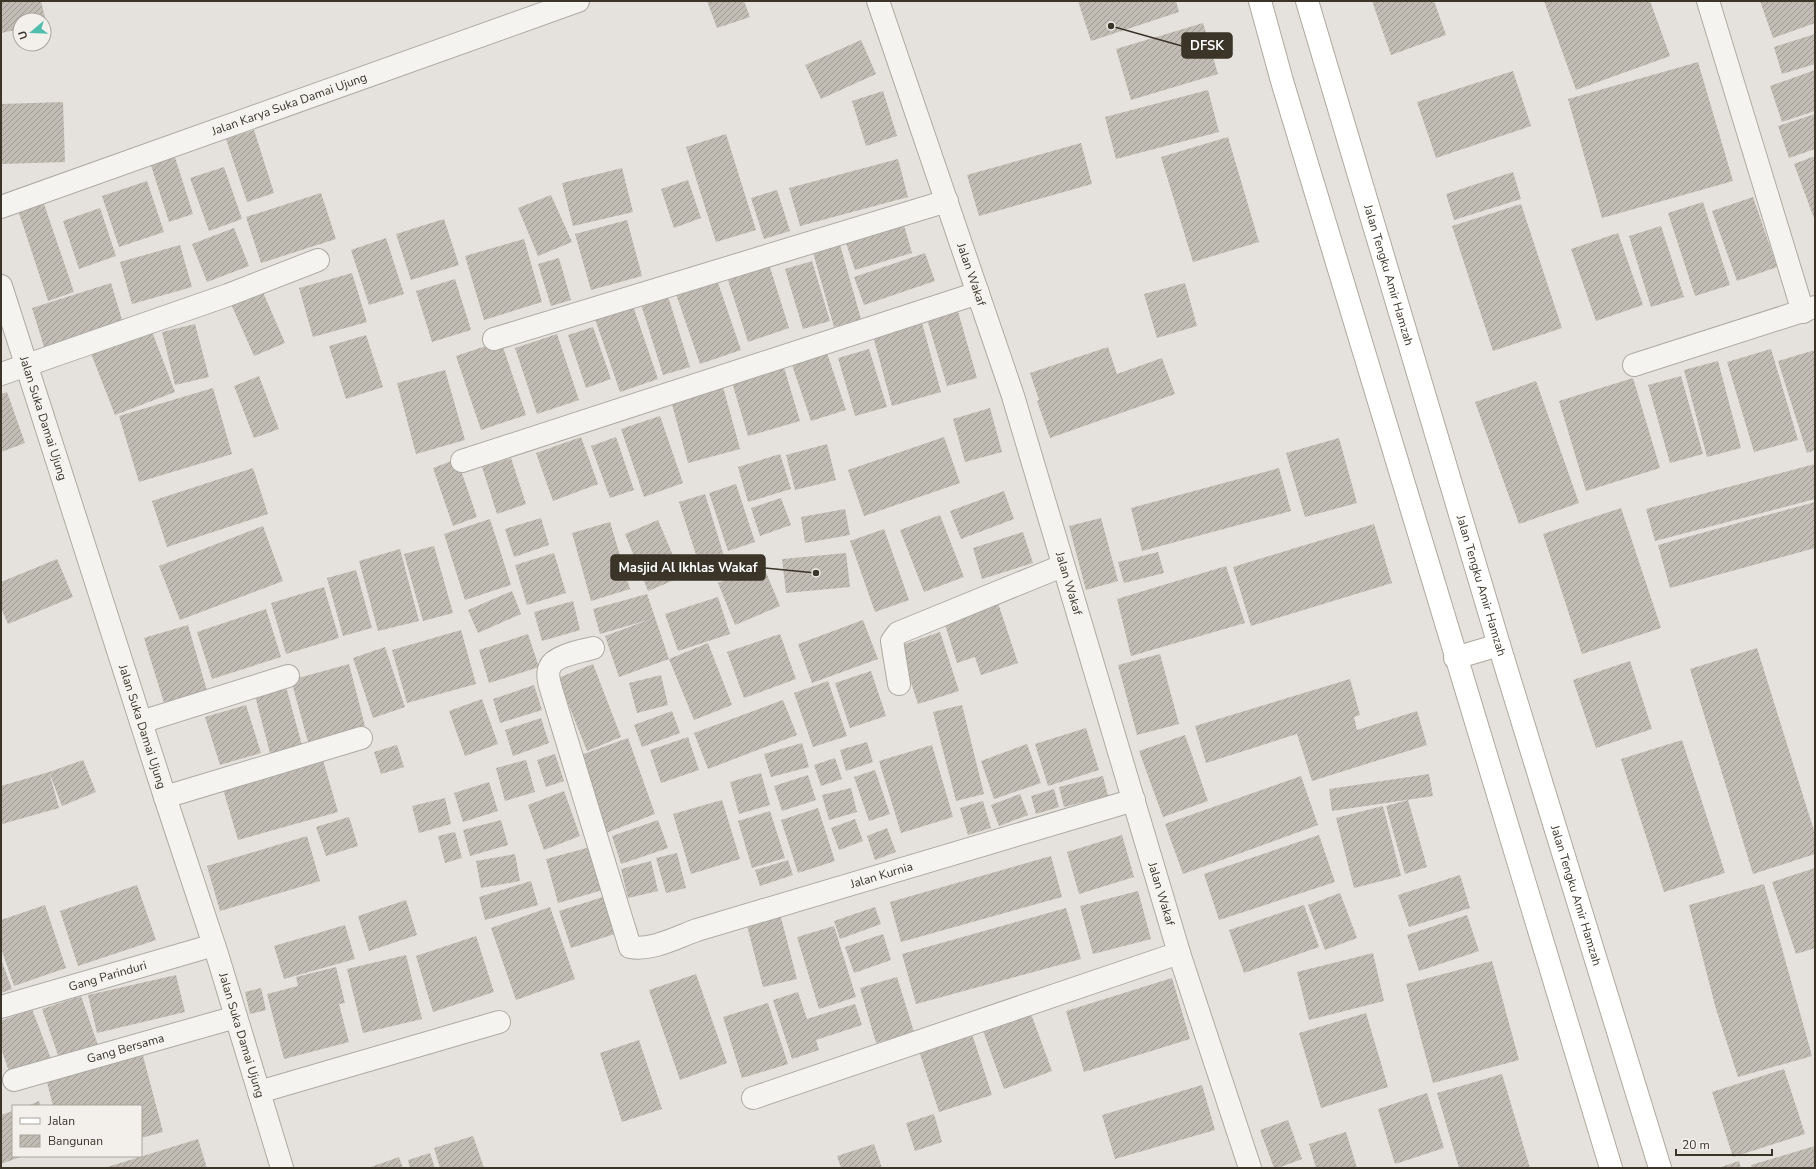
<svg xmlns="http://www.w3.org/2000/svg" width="1816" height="1169" font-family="'Nunito Sans',sans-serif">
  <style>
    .building { fill: url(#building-hatch) }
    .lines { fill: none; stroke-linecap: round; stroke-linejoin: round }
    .street-casing { stroke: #aeaaa3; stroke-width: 24 }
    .primary-casing { stroke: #b0a89e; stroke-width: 24 }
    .street { stroke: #f4f3f0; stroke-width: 22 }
    .primary { stroke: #fff; stroke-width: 22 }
    .labels { text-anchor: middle; stroke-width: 4; stroke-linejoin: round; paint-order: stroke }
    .street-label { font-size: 12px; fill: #3a3429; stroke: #f3f0ec }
    .leader { fill: none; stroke: #3a3429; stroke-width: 1.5 }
    .callout-dot { fill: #3a3429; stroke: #f3f0ec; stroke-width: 1.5 }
    .callout { fill: #3a3429; stroke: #3a3429; stroke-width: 1.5 }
    .callout-label { font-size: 13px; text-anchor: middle; font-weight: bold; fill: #fff }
  </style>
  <defs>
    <pattern id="building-hatch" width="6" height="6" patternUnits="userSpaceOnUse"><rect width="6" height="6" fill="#c1bdb5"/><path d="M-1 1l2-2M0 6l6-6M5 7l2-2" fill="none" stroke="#9e9a93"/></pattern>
  </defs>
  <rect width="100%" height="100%" fill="#e5e2dd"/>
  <!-- building -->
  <g class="building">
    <path d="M1 1H41L46 22 44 23V20H20V29L1 33Z"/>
    <path d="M707 1H744L750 17 717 28Z"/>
    <path d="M1078 1H1176L1179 12 1091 41Z"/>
    <path d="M1372 1H1434L1446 35 1391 55Z"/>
    <path d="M1544 1H1650L1670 56 1576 90Z"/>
    <path d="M1760 1H1815V23L1773 38Z"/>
    <path d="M1203 23 1218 74 1131 100 1116 49Z"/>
    <path d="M1815 34V64L1782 74 1774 47Z"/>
    <path d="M861 40 876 74 821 99 805 65Z"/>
    <path d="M1698 62 1733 181 1602 218 1568 99Z"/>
    <path d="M1815 70V111L1782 122 1770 86Z"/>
    <path d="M1513 71 1531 126 1436 158 1417 102Z"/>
    <path d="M1208 90 1219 132 1116 159 1105 117Z"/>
    <path d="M883 91 897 136 866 146 852 101Z"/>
    <path d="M63 102 65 162 1 164V104Z"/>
    <path d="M1815 114V149L1789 158 1778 126Z"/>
    <path d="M254 130 274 193 247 202 226 139Z"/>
    <path d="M726 134 756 230 716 242 686 147Z"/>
    <path d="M1228 137 1259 242 1193 262 1161 157Z"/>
    <path d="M1081 143 1092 184 979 216 967 175Z"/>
    <path d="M173 151 193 214 169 222 149 159Z"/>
    <path d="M1815 156V221L1794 164Z"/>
    <path d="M898 159 908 197 800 226 789 188Z"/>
    <path d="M224 167 242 219 209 231 190 178Z"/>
    <path d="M622 168 633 212 573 226 562 183Z"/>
    <path d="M1513 172 1521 199 1454 220 1446 194Z"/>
    <path d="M688 180 701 218 674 228 661 189Z"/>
    <path d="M147 181 164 232 119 247 102 196Z"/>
    <path d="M777 190 790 231 764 239 751 198Z"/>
    <path d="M321 193 336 239 261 263 246 217Z"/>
    <path d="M551 195 572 242 538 256 518 208Z"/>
    <path d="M1753 197 1777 267 1737 281 1712 211Z"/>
    <path d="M43 201 74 292 48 301 18 210Z"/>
    <path d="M1703 202 1730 285 1695 296 1668 213Z"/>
    <path d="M1521 204 1562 328 1493 351 1452 226Z"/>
    <path d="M100 208 116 256 79 269 63 221Z"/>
    <path d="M444 219 459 265 411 280 396 234Z"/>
    <path d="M627 220 642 276 591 290 575 234Z"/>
    <path d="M904 225 912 253 855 270 846 243Z"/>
    <path d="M1661 226 1684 297 1651 307 1629 236Z"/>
    <path d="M234 228 249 266 207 282 192 244Z"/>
    <path d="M1618 233 1643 305 1596 321 1571 249Z"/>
    <path d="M386 238 404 294 369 305 351 250Z"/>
    <path d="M524 239 542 302 484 320 465 256Z"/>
    <path d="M839 241 861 319 834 327 812 249Z"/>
    <path d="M180 245 192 287 132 304 120 262Z"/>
    <path d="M925 253 935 281 864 305 854 277Z"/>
    <path d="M559 258 571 300 551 306 538 264Z"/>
    <path d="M768 261 789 328 748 342 726 274Z"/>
    <path d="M812 261 830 321 803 329 785 269Z"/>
    <path d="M352 273 367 322 313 337 299 288Z"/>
    <path d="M716 277 741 350 700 364 675 291Z"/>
    <path d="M455 279 471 330 432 342 416 291Z"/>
    <path d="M111 283 123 323 44 347 32 308Z"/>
    <path d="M1185 283 1197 326 1157 338 1144 294Z"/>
    <path d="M262 290 285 343 254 356 231 304Z"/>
    <path d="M666 290 690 367 663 375 639 298Z"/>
    <path d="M631 300 658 379 620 392 593 313Z"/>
    <path d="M957 308 977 378 947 386 926 316Z"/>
    <path d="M922 323 941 392 892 406 873 336Z"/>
    <path d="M195 324 209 377 175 385 162 332Z"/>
    <path d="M593 327 611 379 586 388 568 335Z"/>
    <path d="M151 329 175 392 115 415 90 351Z"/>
    <path d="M557 334 579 400 537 414 515 348Z"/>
    <path d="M366 335 383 387 346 399 329 346Z"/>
    <path d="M501 341 526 415 481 430 456 356Z"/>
    <path d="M1108 347 1117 374 1162 358 1175 394 1050 438 1037 401 1039 400 1030 373Z"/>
    <path d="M869 349 887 407 855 416 838 358Z"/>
    <path d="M1771 349 1798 440 1754 452 1727 362Z"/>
    <path d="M826 350 846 410 811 421 791 362Z"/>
    <path d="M1815 350V450L1807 453 1778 361Z"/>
    <path d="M1718 361 1741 448 1707 457 1684 370Z"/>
    <path d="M783 364 800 421 748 436 731 379Z"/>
    <path d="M445 370 465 440 416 454 397 383Z"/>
    <path d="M259 376 279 429 254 438 234 386Z"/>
    <path d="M1681 376 1703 454 1670 463 1648 385Z"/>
    <path d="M1633 378 1660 468 1586 491 1559 401Z"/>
    <path d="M1536 381 1579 503 1519 524 1475 402Z"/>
    <path d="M722 383 740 449 688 463 670 397Z"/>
    <path d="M213 388 232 454 139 482 119 416Z"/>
    <path d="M7 392 25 443 1 452V394Z"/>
    <path d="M990 408 1002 452 965 462 953 419Z"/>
    <path d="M660 416 683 483 644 497 621 429Z"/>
    <path d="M581 437 598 484 553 501 536 453Z"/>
    <path d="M616 437 634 490 610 498 591 446Z"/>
    <path d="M944 437 960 483 864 516 848 470Z"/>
    <path d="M1339 438 1357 503 1305 517 1286 453Z"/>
    <path d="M827 444 836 480 795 490 786 455Z"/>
    <path d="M780 454 791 489 748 502 738 467Z"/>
    <path d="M511 458 526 504 497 514 482 467Z"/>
    <path d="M457 459 477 517 453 526 433 468Z"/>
    <path d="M1815 464V499L1655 541 1646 509Z"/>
    <path d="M253 468 268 514 167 547 152 501Z"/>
    <path d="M1279 468 1291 511 1142 551 1131 508Z"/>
    <path d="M736 484 755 542 728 551 709 493Z"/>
    <path d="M1004 491 1014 519 961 539 950 511Z"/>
    <path d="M705 494 724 556 699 564 679 502Z"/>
    <path d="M781 498 791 525 760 536 751 508Z"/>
    <path d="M1815 502V548L1670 588 1658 545Z"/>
    <path d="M1621 508 1661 628 1582 654 1543 534Z"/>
    <path d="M845 509 850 535 805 543 801 517Z"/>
    <path d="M940 515 964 577 924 592 900 530Z"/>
    <path d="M541 518 549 545 514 557 505 529Z"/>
    <path d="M1101 518 1118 581 1086 590 1069 526Z"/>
    <path d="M490 519 511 585 465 600 444 534Z"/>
    <path d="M658 520 682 577 648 591 625 534Z"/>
    <path d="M610 522 630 589 591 601 572 533Z"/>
    <path d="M1374 524 1392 583 1251 626 1233 567Z"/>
    <path d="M263 526 283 581 180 620 159 566Z"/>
    <path d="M884 529 909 600 875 612 850 541Z"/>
    <path d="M1023 532 1033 563 982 579 973 548Z"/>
    <path d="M434 546 453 613 423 621 404 554Z"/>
    <path d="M400 549 419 621 378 631 359 561Z"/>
    <path d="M1158 552 1164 573 1124 583 1118 562Z"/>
    <path d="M554 553 566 593 527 605 515 565Z"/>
    <path d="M846 553 850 587 786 593 782 559Z"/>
    <path d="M57 559 73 597 8 624 1 608V582Z"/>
    <path d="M763 565 780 606 735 625 718 583Z"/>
    <path d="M1226 566 1245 623 1131 656 1117 599Z"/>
    <path d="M356 570 372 628 343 636 327 578Z"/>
    <path d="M324 587 339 638 286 654 271 603Z"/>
    <path d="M512 591 521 614 478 633 468 610Z"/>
    <path d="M647 594 669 659 619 677 605 636 648 620 600 634 593 609Z"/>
    <path d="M718 597 730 634 678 651 665 614Z"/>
    <path d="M997 600 1018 663 981 675 975 657 957 663 943 618Z"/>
    <path d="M573 601 580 630 542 641 534 612Z"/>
    <path d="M266 609 281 657 212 679 197 632Z"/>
    <path d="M863 620 878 659 812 683 798 644Z"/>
    <path d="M188 625 207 691 164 703 144 638Z"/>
    <path d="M461 630 476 684 407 703 392 650Z"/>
    <path d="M940 632 959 691 918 704 899 646Z"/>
    <path d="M528 634 539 667 489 683 479 650Z"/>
    <path d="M780 634 796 679 744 698 727 652Z"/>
    <path d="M708 643 732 705 694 720 669 659Z"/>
    <path d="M385 647 405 707 373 718 353 658Z"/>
    <path d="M1757 648 1815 834V854L1753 874 1690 669Z"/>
    <path d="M1160 654 1179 724 1137 735 1118 665Z"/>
    <path d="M1630 661 1652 729 1596 748 1573 680Z"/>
    <path d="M349 664 365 726 308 742 291 680Z"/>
    <path d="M593 664 621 737 587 751 558 678Z"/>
    <path d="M871 671 886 716 850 728 835 683Z"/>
    <path d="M661 675 668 705 637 713 629 683Z"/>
    <path d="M1350 679 1360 715 1354 717 1357 730 1417 711 1427 745 1312 781 1297 734 1206 763 1195 726Z"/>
    <path d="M828 681 847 736 813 747 794 693Z"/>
    <path d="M285 683 303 749 271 757 254 692Z"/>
    <path d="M534 685 542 710 500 723 493 699Z"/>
    <path d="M482 699 498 744 465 756 449 711Z"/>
    <path d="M783 700 797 735 708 769 694 733Z"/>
    <path d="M246 705 261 753 220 765 205 717Z"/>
    <path d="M962 705 984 794 956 801 933 712Z"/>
    <path d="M672 711 680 733 642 747 634 725Z"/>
    <path d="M541 718 549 743 513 756 505 730Z"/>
    <path d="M1086 728 1099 770 1048 786 1035 744Z"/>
    <path d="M1185 735 1208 801 1163 817 1139 751Z"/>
    <path d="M688 737 699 770 661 783 650 750Z"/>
    <path d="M628 738 655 814 606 833 578 756Z"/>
    <path d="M1682 740 1725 873 1664 892 1621 759Z"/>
    <path d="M867 742 873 762 846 771 840 750Z"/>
    <path d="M802 743 809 767 771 777 764 754Z"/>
    <path d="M1027 744 1041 783 994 799 981 761Z"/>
    <path d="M397 745 404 767 381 774 374 752Z"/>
    <path d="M932 745 953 817 901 833 879 761Z"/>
    <path d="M555 754 564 781 546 787 537 760Z"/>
    <path d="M835 758 842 779 821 786 814 765Z"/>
    <path d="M83 760 96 792 62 806 49 772 59 808 2 824 1 786 49 772Z"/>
    <path d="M323 760 338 812 238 840 223 789Z"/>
    <path d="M526 760 535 792 505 801 496 768Z"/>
    <path d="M875 770 890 814 869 821 854 777Z"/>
    <path d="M761 773 770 805 739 814 730 782Z"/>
    <path d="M1429 774 1433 796 1332 811 1329 789Z"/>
    <path d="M808 775 816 800 782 811 774 786Z"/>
    <path d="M1103 776 1108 796 1064 807 1059 787Z"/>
    <path d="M1301 776 1318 825 1183 874 1165 824Z"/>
    <path d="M489 782 498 811 463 822 454 793Z"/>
    <path d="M851 788 857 812 829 820 822 795Z"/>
    <path d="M1054 789 1059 807 1036 814 1031 796Z"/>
    <path d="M564 791 580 836 544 850 528 805Z"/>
    <path d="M1020 794 1028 815 999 826 991 805Z"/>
    <path d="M445 798 451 824 419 833 412 806Z"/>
    <path d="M722 800 740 859 691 874 673 814Z"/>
    <path d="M1408 800 1427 867 1405 874 1386 806Z"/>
    <path d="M983 801 991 828 968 835 960 808Z"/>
    <path d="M1383 806 1401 876 1354 888 1336 818Z"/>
    <path d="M818 808 835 861 798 873 781 820Z"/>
    <path d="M770 811 785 858 752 868 738 821Z"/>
    <path d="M349 817 358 846 326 856 316 827Z"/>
    <path d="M855 819 863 841 839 850 831 828Z"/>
    <path d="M501 820 508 845 470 856 463 830Z"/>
    <path d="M658 820 668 848 621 864 612 836Z"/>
    <path d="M887 828 896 852 875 860 867 836Z"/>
    <path d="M455 832 462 858 445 863 438 836Z"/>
    <path d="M1122 835 1134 877 1079 894 1067 852Z"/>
    <path d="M1319 835 1335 882 1219 920 1204 874Z"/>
    <path d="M307 836 320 881 220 911 207 866Z"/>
    <path d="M594 846 606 889 558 903 546 859Z"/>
    <path d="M677 853 686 888 666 893 656 858Z"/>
    <path d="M515 854 520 881 481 888 476 861Z"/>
    <path d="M1051 856 1062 897 901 942 890 902Z"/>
    <path d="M788 860 793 875 760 886 755 870Z"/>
    <path d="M651 861 658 891 628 898 621 869Z"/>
    <path d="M1815 868V948L1796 954 1772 882Z"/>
    <path d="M1460 875 1470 908 1409 927 1398 895Z"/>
    <path d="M531 881 538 905 485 920 479 897Z"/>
    <path d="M1764 884 1812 1056 1738 1077 1716 1009 1689 905Z"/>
    <path d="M137 885 156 940 78 966 60 911Z"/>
    <path d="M1138 891 1151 939 1093 954 1080 906Z"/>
    <path d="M1340 893 1357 938 1325 950 1308 905Z"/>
    <path d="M606 896 618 933 571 948 559 911Z"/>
    <path d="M406 900 417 935 369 951 358 916Z"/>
    <path d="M45 905 66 968 14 986 1 948V920Z"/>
    <path d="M1304 905 1319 947 1244 973 1229 930Z"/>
    <path d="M550 907 575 979 516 1000 491 928Z"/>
    <path d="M875 907 881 924 840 939 834 921Z"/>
    <path d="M1066 908 1081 959 916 1004 902 954Z"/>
    <path d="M779 910 797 979 763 987 745 918Z"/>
    <path d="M1467 915 1479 951 1419 971 1407 935Z"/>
    <path d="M345 925 355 959 284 979 274 946Z"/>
    <path d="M834 926 856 997 819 1009 797 937Z"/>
    <path d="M883 934 891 960 854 973 845 947Z"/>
    <path d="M476 936 494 992 433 1012 416 956Z"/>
    <path d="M1373 953 1384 1001 1309 1020 1297 972Z"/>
    <path d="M406 955 422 1019 363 1033 347 969Z"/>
    <path d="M1 959 12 989 1 993Z"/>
    <path d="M1492 961 1519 1060 1433 1083 1406 984Z"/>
    <path d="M336 967 345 1003 339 1004 349 1042 284 1059 267 994 298 986 296 977Z"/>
    <path d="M696 974 727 1063 680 1080 649 990Z"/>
    <path d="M176 975 185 1012 97 1033 88 995Z"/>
    <path d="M897 977 914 1032 876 1043 860 988Z"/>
    <path d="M1172 978 1190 1039 1084 1072 1066 1011Z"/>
    <path d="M261 988 266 1010 250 1014 245 992Z"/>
    <path d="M798 992 807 1019 855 1004 862 1025 816 1040 819 1050 792 1059 773 1000Z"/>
    <path d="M81 996 99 1048 60 1061 42 1009Z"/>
    <path d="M768 1003 788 1064 742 1078 723 1017Z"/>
    <path d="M32 1009 51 1059 10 1075 1 1048V1021Z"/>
    <path d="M1030 1011 1052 1071 1004 1089 982 1028Z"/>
    <path d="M1366 1013 1388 1087 1321 1108 1299 1033Z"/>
    <path d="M972 1034 992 1095 939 1112 919 1051Z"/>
    <path d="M639 1040 662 1109 622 1122 600 1053Z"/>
    <path d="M142 1052 163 1132 141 1138V1106H53L46 1078Z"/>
    <path d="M1784 1069 1805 1134 1733 1157 1712 1092Z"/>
    <path d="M1502 1074 1530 1168H1459L1437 1093Z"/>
    <path d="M1202 1085 1215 1130 1115 1159 1102 1115Z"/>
    <path d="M1427 1093 1444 1148 1395 1164 1378 1109Z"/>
    <path d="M39 1101 41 1106H27Z"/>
    <path d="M13 1111V1156H23L1 1164V1115Z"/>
    <path d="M934 1114 942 1142 915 1151 906 1123Z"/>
    <path d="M1288 1120 1302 1159 1278 1168H1274L1260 1130Z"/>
    <path d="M1346 1132 1357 1168H1316L1309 1144Z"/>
    <path d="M473 1136 484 1168H440L434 1148Z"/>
    <path d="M198 1139 207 1168H104Z"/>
    <path d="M874 1144 882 1168H841L837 1156Z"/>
    <path d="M1815 1146V1168H1752L1751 1165Z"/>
    <path d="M430 1153 435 1168H410L408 1160Z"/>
    <path d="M399 1157 403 1168H368Z"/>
    <path d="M1739 1161 1741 1168H1718Z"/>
  </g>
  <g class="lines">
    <!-- street casing -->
    <g class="street-casing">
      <g id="street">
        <path id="s1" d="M878 1 1013 396 1179 953 1250 1168"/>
        <path d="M1708 1 1803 312"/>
        <path id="s2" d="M1 207 578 1"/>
        <path id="s3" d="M1 286 165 797 217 954 282 1168"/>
        <path d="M494 339 947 201"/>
        <path d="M1634 365 1815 307"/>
        <path d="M1 374 228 295 318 260"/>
        <path d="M462 461 978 293"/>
        <path id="s4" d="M593 648C582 651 554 656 550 667 546 674 550 685 552 692L630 947C652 951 677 937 697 930L1134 800"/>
        <path d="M899 684 892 641 898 633 1062 566"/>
        <path d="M141 722 288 676"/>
        <path d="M165 797 361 738"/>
        <path id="s5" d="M1 1007 214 945"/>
        <path id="s6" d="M14 1080 236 1017"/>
        <path d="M259 1092 499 1022"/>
        <path d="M753 1098 1179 953"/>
      </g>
    </g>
    <!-- primary casing -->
    <g class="primary-casing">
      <g id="primary">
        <path d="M1260 1 1282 81 1611 1168"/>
        <path id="s7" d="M1307 1 1499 645 1660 1168"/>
        <path d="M1455 658 1499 645"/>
      </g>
    </g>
    <!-- street -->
    <use href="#street" class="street"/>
    <!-- primary -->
    <use href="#primary" class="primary"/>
  </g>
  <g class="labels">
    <!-- street labels -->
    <g class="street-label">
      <text dy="4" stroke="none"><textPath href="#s2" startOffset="306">Jalan Karya Suka Damai Ujung</textPath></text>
      <text dy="4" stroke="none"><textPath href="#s1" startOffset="289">Jalan Wakaf</textPath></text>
      <text dy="4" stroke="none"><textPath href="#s7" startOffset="286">Jalan Tengku Amir Hamzah</textPath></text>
      <text dy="4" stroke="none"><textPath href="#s3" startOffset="139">Jalan Suka Damai Ujung</textPath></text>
      <text dy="4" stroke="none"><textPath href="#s1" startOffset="613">Jalan Wakaf</textPath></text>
      <text dy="4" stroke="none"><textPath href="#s7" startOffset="610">Jalan Tengku Amir Hamzah</textPath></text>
      <text dy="4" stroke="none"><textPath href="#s3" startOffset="463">Jalan Suka Damai Ujung</textPath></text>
      <text dy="4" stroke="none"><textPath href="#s4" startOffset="603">Jalan Kurnia</textPath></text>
      <text dy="4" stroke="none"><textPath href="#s1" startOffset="937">Jalan Wakaf</textPath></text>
      <text dy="4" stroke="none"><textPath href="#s7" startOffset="934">Jalan Tengku Amir Hamzah</textPath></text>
      <text dy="4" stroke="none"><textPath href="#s5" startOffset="111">Gang Parinduri</textPath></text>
      <text dy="4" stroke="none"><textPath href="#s3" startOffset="787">Jalan Suka Damai Ujung</textPath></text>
      <text dy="4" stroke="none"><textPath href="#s6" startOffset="116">Gang Bersama</textPath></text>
    </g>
  </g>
  <!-- callouts -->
  <path class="leader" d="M1111 26L1182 46M816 573L765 568"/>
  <g class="callout-dot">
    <circle cx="1111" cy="26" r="4"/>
    <circle cx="816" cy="573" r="4"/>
  </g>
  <g class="callout">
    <rect x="1182" y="33" width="50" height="25" rx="4"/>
    <rect x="611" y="555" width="154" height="25" rx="4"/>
  </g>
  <g class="callout-label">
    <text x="1207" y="50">DFSK</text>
    <text x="688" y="572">Masjid Al Ikhlas Wakaf</text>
  </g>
  <!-- border -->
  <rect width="1816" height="1169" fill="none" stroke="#3a3429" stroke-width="4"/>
  <!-- legend -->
  <rect x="12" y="1105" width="130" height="52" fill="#f3f0ec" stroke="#a9a59e"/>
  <rect x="20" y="1118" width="20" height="6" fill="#ffffff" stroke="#a9a59e"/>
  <text x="48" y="1125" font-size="12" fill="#3a3429">Jalan</text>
  <rect x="20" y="1135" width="20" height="12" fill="url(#building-hatch)" stroke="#a9a59e"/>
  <text x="48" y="1145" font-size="12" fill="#3a3429">Bangunan</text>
  <!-- north arrow -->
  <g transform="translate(32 32) rotate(251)"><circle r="19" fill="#f3f0ec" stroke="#a9a59e"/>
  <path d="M0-3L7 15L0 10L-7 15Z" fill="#4fbeac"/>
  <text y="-6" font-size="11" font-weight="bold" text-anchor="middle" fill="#3a3429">U</text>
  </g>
  <!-- scale -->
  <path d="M1676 1149v6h96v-6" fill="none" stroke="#3a3429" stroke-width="2"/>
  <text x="1682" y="1149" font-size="12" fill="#3a3429" stroke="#f3f0ec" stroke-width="3" paint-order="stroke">20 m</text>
</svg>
